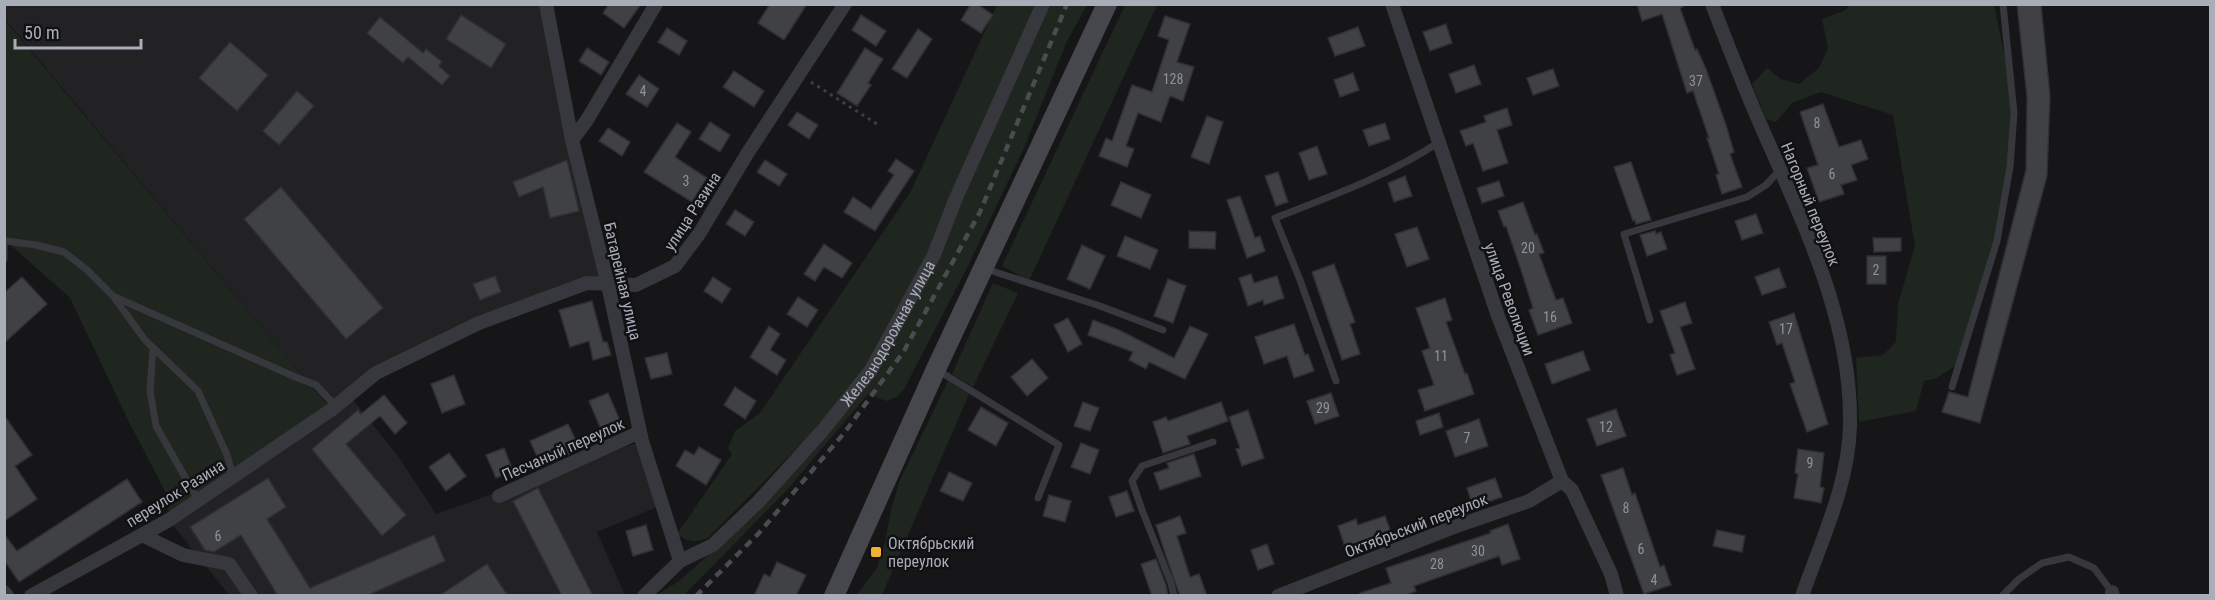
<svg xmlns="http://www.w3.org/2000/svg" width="2215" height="600" font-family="'Roboto Condensed',sans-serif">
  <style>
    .built { fill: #222225 }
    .green { fill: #1e261f }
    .building { fill: #404145; stroke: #303034; stroke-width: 1.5 }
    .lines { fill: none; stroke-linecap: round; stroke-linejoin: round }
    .path { stroke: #3d3f44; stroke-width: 3; stroke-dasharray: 3 4.5; stroke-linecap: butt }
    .service { stroke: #37383d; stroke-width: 7 }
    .minor { stroke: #37383d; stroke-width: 14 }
    .secondary { stroke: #45474d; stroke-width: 20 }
    .rail { stroke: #4a4c52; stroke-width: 4.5; stroke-dasharray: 8 6; stroke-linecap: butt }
    .poi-dot { fill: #f2b134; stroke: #111113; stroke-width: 2 }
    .labels { text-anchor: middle; stroke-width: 5; stroke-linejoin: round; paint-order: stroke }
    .number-label { font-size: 14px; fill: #8e929b }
    .street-label { font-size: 16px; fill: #a8adb8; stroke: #111113 }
    .poi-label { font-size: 16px; fill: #a8adb8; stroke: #111113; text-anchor: start }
  </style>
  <rect width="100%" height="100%" fill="#161618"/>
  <!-- built -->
  <path class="built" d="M4 5H546L608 285 587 283 479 323 349 395 398 456 436 514 642 441 662 505 597 532 625 595H229L169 520 331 410 5 19Z"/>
  <!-- green -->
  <g class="green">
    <path d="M997 5H1036L938 238 869 363 841 400 798 447 709 537C697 544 688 542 677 534L732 454 728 448 735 431 760 413 911 191Z"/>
    <path d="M1048 5H1087L1067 41 1024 148 966 270 904 389 897 397 886 401 868 394 787 490 684 595 655 596 679 581 713 551 871 370Z"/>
    <path d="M1125 5H1157L1029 281 1002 266Z"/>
    <path d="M1849 5H1994L2011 87 2009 169 1998 230 1962 361 1937 378 1924 381 1916 411 1859 422 1856 358 1883 355 1896 342 1898 304 1915 246 1893 115 1821 92 1792 103 1776 122 1766 119 1752 84 1767 68 1781 79 1799 84 1819 68 1828 48 1822 19 1846 10Z"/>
    <path d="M4 19 331 410 169 520 168 497 128 420 70 298 5 240Z"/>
    <path d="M993 283 1018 293 973 387 952 374Z"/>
    <path d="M948 381 969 394 882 595 856 596 877 568 885 542 891 510 900 480Z"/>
  </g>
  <!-- building -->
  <g class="building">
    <path d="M609 4H641L624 28 603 13Z"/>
    <path d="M770 4H807L784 40 758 23Z"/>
    <path d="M971 4H977L993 15 981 33 961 20Z"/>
    <path d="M1637 4H1683V7L1680 8 1695 50 1697 49 1706 69 1726 125 1734 152 1730 154 1742 187 1722 194 1716 175 1719 174 1707 138H1709L1693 91 1687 93 1662 14 1642 21Z"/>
    <path d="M2017 4H2041L2050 96 2047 176 1980 423 1942 412 1949 392 1968 397 2026 170 2027 97Z"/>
    <path d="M461 15 506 44 491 68 446 39Z"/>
    <path d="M861 15 886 31 876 46 852 30Z"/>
    <path d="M1165 16 1190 24 1177 62 1194 67 1183 101 1170 96 1161 122 1138 113 1126 146 1134 149 1127 167 1099 156 1106 138 1112 141 1132 85 1152 92 1169 40 1158 36Z"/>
    <path d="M380 17 423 53 426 49 442 62 439 66 450 76 442 85 408 57 403 63 367 33Z"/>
    <path d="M1446 24 1452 43 1430 51 1423 32Z"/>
    <path d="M1358 27 1365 46 1335 56 1328 38Z"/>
    <path d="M667 28 687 41 679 55 658 42Z"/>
    <path d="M918 29 932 39 907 78 892 69Z"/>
    <path d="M230 42 268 75 237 111 199 78Z"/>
    <path d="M587 48 609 62 601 75 579 61Z"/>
    <path d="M865 48 883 59 868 83 871 85 857 106 837 93Z"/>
    <path d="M1474 65 1481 84 1456 93 1449 74Z"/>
    <path d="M1553 69 1559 86 1533 95 1527 78Z"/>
    <path d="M734 71 764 91 754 107 723 87Z"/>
    <path d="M1353 73 1359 90 1340 97 1334 80Z"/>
    <path d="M639 75 659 89 647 107 626 94Z"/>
    <path d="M297 91 314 106 279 145 263 131Z"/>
    <path d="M1823 104 1839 147 1861 140 1868 159 1851 165 1857 180 1841 185 1844 194 1819 202 1807 168 1818 165 1800 112Z"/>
    <path d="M1507 108 1512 125 1497 130 1508 163 1483 171 1473 143 1466 146 1460 131 1486 122 1484 116Z"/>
    <path d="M797 112 818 125 809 139 788 125Z"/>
    <path d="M1207 116 1223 122 1209 164 1191 157Z"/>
    <path d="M710 122 730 135 720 152 699 139Z"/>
    <path d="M677 123 691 132 675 157 707 178 692 202 644 172Z"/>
    <path d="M1385 123 1390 139 1369 146 1363 130Z"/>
    <path d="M608 128 630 142 622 156 599 141Z"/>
    <path d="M1317 146 1327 174 1309 180 1299 153Z"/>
    <path d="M896 159 914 171 875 231 844 212 853 197 871 209 894 175 888 171Z"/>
    <path d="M567 160 579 211 550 218 543 187 519 197 513 182Z"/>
    <path d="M765 160 787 174 779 186 757 172Z"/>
    <path d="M1631 162 1651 220 1636 224 1635 220 1633 221 1614 167Z"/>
    <path d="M1278 172 1288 202 1276 206 1265 176Z"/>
    <path d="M1405 176 1412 196 1394 202 1388 183Z"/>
    <path d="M1499 181 1504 196 1482 203 1477 188Z"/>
    <path d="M1121 182 1151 195 1141 218 1111 205Z"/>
    <path d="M281 187 383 308 346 339 244 219Z"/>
    <path d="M1240 196 1255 238 1260 236 1265 251 1247 258 1227 200Z"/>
    <path d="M1523 202 1535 235 1537 234 1544 253 1539 254 1556 300 1563 298 1572 323 1538 335 1529 310 1533 308 1521 270 1506 226 1504 227 1498 211Z"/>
    <path d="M735 210 754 222 745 236 726 224Z"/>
    <path d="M1756 214 1763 233 1742 240 1735 221Z"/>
    <path d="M1417 227 1429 259 1407 267 1395 234Z"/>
    <path d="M1189 231 1216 232 1215 249 1189 248Z"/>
    <path d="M1655 231 1656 234 1661 232 1667 249 1647 256 1640 235Z"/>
    <path d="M1125 236 1158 250 1150 269 1117 256Z"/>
    <path d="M1873 238H1901V251L1874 252Z"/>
    <path d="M824 244 852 263 842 278 824 267 815 281 804 274Z"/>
    <path d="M1082 245 1105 256 1090 289 1067 279Z"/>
    <rect x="1867" y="256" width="19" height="28"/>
    <path d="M1334 264 1355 322 1350 324 1360 354 1342 360 1312 272Z"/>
    <path d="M1779 268 1786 287 1762 295 1755 277Z"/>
    <path d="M1251 274 1254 283 1277 276 1284 298 1264 305 1263 300 1248 306 1239 278Z"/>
    <path d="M495 276 501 292 480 300 473 284Z"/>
    <path d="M22 277 47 304 4 343V293Z"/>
    <path d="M713 277 731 289 722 303 704 291Z"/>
    <path d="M1168 279 1186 286 1173 323 1154 316Z"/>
    <path d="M798 297 818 310 807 327 787 314Z"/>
    <path d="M1445 298 1452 320 1446 322 1465 374 1467 373 1474 394 1425 411 1418 390 1434 385 1422 351 1430 348 1416 308Z"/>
    <path d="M592 301 603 342H607L611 355 593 360 589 341 570 347 559 310Z"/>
    <path d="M1685 302 1692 323 1680 327 1695 369 1677 375 1670 355 1675 353 1660 311Z"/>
    <path d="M1794 313 1828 424 1807 432 1790 384 1795 382 1782 343 1777 345 1769 322Z"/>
    <path d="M1068 318 1082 344 1068 352 1054 325Z"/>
    <path d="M1093 320 1119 330 1174 358 1190 326 1208 334 1185 379 1149 362 1146 369 1129 360 1133 352 1088 335Z"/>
    <path d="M1294 324 1305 355 1308 354 1314 371 1294 378 1287 356 1264 364 1255 337Z"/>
    <path d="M769 326 780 334 770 350 786 360 777 375 750 357Z"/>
    <path d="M1583 351 1590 370 1552 384 1545 364Z"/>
    <path d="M667 353 672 374 651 379 645 358Z"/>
    <path d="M1032 359 1048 378 1027 396 1011 377Z"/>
    <path d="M454 375 465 404 442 413 431 384Z"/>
    <path d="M735 387 756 401 745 419 724 405Z"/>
    <path d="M608 393 621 423 602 432 589 401Z"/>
    <path d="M1331 393 1339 416 1315 424 1307 401Z"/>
    <path d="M384 395 407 423 395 434 380 416 346 444 406 515 382 536 312 449 358 410 361 414Z"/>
    <path d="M1083 402 1099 408 1090 431 1074 426Z"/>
    <path d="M1221 402 1228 421 1187 436 1190 444 1163 453 1153 422 1166 417 1168 421Z"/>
    <path d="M981 407 1008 423 996 446 968 430Z"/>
    <path d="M1616 409 1626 436 1597 446 1587 419Z"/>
    <path d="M1248 410 1264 458 1242 466 1236 449 1240 448 1229 417Z"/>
    <path d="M1439 413 1443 427 1420 435 1416 421Z"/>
    <path d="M4 415 32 455 15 466 37 499 4 521Z"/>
    <path d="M1479 419 1488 446 1455 457 1446 431Z"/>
    <path d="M568 424 580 449 542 467 530 441Z"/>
    <path d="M1081 443 1099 450 1090 474 1071 467Z"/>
    <path d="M699 447 721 460 706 485 676 466 685 450 694 455Z"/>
    <path d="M504 448 513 471 496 478 486 455Z"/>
    <path d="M1798 449 1824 453 1820 487 1824 488 1821 503 1794 498 1798 474 1795 473Z"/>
    <path d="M449 453 466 476 446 491 429 467Z"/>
    <path d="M1194 454 1201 476 1160 490 1154 473 1169 468 1167 463Z"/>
    <path d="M1623 468 1632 495 1635 493 1660 567 1664 565 1671 585 1644 594 1601 475Z"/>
    <path d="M949 472 972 483 963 501 940 491Z"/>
    <path d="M268 478 286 507 267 519 310 588 434 535 445 561 366 596H278L241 535 214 552 205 550 190 527Z"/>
    <path d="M1495 478 1502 497 1473 507 1467 488Z"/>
    <path d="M127 479 142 502 19 582 4 560V534L17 551Z"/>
    <path d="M538 488 593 596H562L513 501Z"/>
    <path d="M1127 491 1134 511 1116 517 1109 497Z"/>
    <path d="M1049 495 1071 501 1065 522 1043 516Z"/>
    <path d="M1180 516 1186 533 1177 536 1190 577 1199 574 1207 596H1180L1166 556 1156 525Z"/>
    <path d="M1385 516 1391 532 1345 547 1338 526 1356 519 1358 525Z"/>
    <path d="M1508 524 1520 559 1502 565 1499 556 1414 586 1416 591 1404 596H1360V593L1391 583 1386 568 1491 533 1490 531Z"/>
    <path d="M646 525 653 550 633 556 626 531Z"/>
    <path d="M1717 530 1745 536 1742 552 1713 546Z"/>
    <path d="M1267 544 1274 564 1258 570 1251 550Z"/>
    <path d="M1156 559 1166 585 1168 596H1152L1141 564Z"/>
    <path d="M777 562 806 575 796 596H754L764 574 770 577Z"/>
    <path d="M487 564 508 596H439Z"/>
  </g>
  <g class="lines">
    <!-- path -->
    <path class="path" d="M811 82 877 124"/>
    <!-- service -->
    <g class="service">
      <path d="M4 240V259"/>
      <path d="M6 241 36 245 64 252 87 270 113 296 145 340 198 391 227 455 231 469 228 479"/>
      <path d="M986 269 1100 306 1163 330"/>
      <path d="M115 297 293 376 316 385 336 406"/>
      <path d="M1650 320 1624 234 1747 197 1766 185 1780 170"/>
      <path d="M153 348 150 391 156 426 198 500"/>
      <path d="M939 371 1059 445 1038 498"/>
      <path d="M1336 381 1300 280 1275 218C1331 196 1388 176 1439 142"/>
      <path d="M1952 387 1997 241 2010 167 2014 113 2003 4"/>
      <path d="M1174 596 1171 583 1142 510 1132 481 1142 466 1213 442"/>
      <path d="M2002 596 2019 579 2042 563 2069 557 2094 568 2112 592"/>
    </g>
    <!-- minor -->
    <g class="minor">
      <path d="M546 4 572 140 608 285 642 441 680 561"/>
      <path d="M1392 4 1498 316 1562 481 1572 490 1611 574 1617 596"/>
      <path d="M1712 4C1730 51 1748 98 1769 144 1808 233 1852 326 1850 425 1849 484 1821 541 1802 596"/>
      <path d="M572 140 587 120 656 4"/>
      <path d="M499 496 640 432"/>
      <path d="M142 535 183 555 229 564 251 596"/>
      <path d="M4 592 7 596"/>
      <path d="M2112 592 2113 596"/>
      <path d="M31 596 169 520 331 410 376 373 479 323 587 283 636 285 675 266 699 234 747 154 845 4"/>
      <path id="s1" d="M644 596 680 561 713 545 759 501 823 430 871 370 933 257 956 198 1043 4"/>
      <path d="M1278 596 1454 527 1529 501 1562 481"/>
    </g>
    <!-- secondary -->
    <path class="secondary" d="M834 596 936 369 1107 4"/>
    <!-- rail -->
    <path class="rail" d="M696 596 759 533 845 432 904 351 980 212 1067 4"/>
  </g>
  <!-- markers -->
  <rect class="poi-dot" x="870" y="546" width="12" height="12" rx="3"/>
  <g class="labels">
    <!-- number labels -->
    <g class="number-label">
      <text x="1173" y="84">128</text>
      <text x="1696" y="86">37</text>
      <text x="643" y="96">4</text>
      <text x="1817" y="128">8</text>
      <text x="1832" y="179">6</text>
      <text x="686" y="186">3</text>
      <text x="1528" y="253">20</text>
      <text x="1876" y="275">2</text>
      <text x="1550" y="322">16</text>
      <text x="1786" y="334">17</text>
      <text x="1441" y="361">11</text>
      <text x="1323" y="413">29</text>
      <text x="1606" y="432">12</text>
      <text x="1467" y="443">7</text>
      <text x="1810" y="468">9</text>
      <text x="1626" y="513">8</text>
      <text x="218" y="541">6</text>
      <text x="1641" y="554">6</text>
      <text x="1478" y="556">30</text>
      <text x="1437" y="569">28</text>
      <text x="1654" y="585">4</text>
    </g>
    <!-- street labels -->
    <g class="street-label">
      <text transform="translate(1811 204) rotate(68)" y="6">Нагорный переулок</text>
      <text transform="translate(692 211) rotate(-57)" y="6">улица Разина</text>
      <text transform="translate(623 281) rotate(77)" y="6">Батарейная улица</text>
      <text transform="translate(1510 299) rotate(70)" y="6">улица Революции</text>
      <text dy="6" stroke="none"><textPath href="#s1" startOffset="363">Железнодорожная улица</textPath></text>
      <text transform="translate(563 449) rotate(-24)" y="6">Песчаный переулок</text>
      <text transform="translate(175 493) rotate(-32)" y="6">переулок Разина</text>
      <text transform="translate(1416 525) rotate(-21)" y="6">Октябрьский переулок</text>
    </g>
    <!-- poi labels -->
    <g class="poi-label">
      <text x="888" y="549">Октябрьский<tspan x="888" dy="18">переулок</tspan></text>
    </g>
  </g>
  <!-- border -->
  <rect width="2215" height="600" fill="none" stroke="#a8adb8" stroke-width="12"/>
  <!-- scale -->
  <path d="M15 39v9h126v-9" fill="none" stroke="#a8adb8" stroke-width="3"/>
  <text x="24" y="39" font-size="18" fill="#a8adb8" stroke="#111113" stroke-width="4.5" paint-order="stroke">50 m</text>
</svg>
